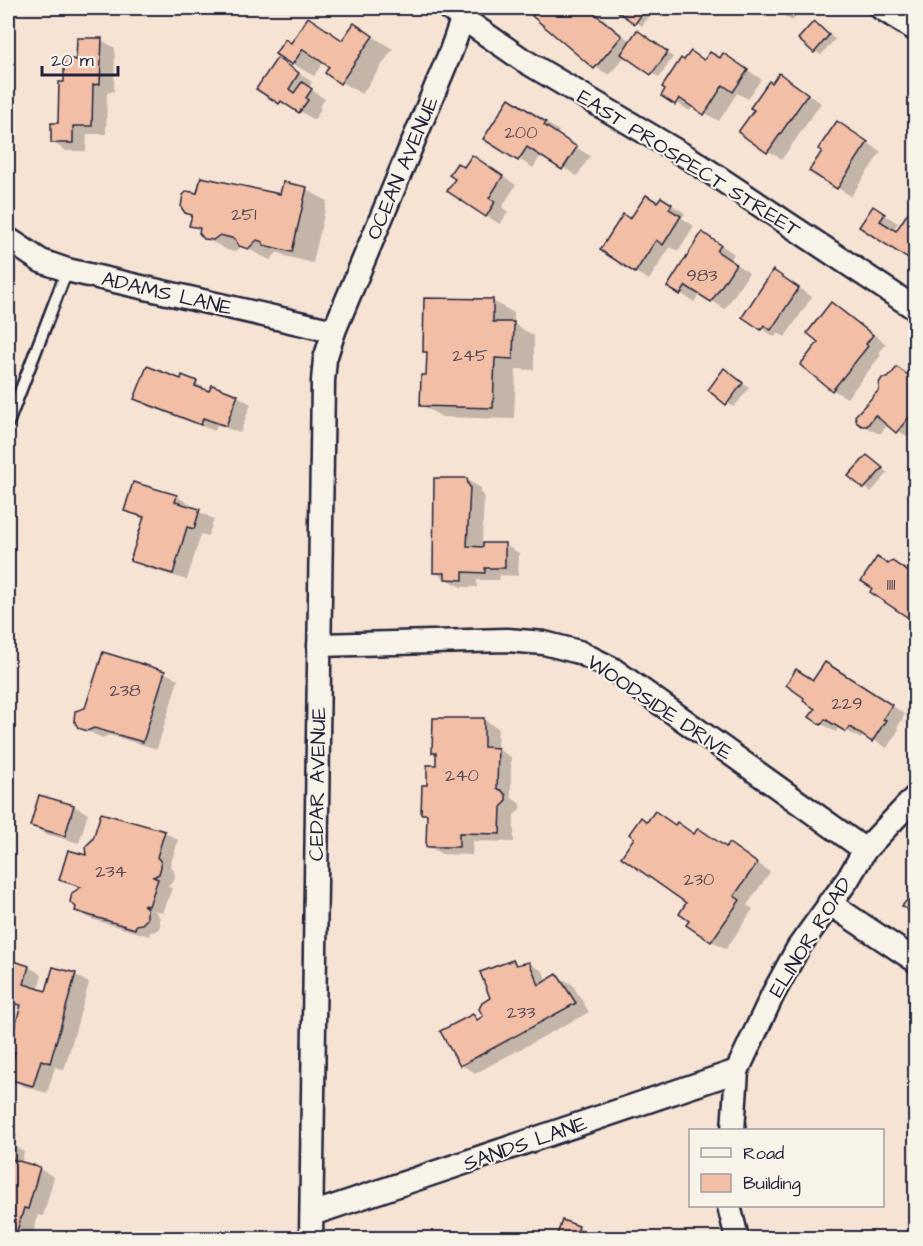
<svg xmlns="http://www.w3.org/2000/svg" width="923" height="1246" font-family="'Architects Daughter',sans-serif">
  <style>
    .shadow { fill: #0003 }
    .building { fill: #f3bea6; stroke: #22223b; stroke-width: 1.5 }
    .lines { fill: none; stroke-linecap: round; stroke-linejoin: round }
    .lane-casing { stroke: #22223b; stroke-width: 15 }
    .street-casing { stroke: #22223b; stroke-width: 27 }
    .lane { stroke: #f7f3e8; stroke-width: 10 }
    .street { stroke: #f7f3e8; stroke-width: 22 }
    .labels { text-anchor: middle; stroke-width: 4.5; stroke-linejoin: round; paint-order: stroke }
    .number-label { font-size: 18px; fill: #564956 }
    .street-label { font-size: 21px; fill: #22223b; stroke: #f7f3e8 }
  </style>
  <rect width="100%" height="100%" fill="#f6e3d4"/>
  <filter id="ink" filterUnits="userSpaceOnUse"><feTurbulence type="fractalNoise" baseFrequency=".0167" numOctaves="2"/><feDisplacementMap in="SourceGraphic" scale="12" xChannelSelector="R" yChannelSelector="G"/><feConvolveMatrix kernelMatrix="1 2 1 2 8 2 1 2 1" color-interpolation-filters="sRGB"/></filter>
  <g filter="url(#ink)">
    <!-- shadow -->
    <g class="shadow">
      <path d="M541 8H591L631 42 644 36 673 57 659 78 626 55 609 75 595 67 534 16Z"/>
      <path d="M616 8H644L652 13 642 26Z"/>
      <path d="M772 8H804L792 21Z"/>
      <path d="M309 19 344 40 354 25 393 49 362 94 341 82 331 66 324 61 314 76 293 64 292 45Z"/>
      <path d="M814 23 835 39 821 55 815 51Z"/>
      <path d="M101 40 115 48 114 91 107 93 106 134H87L86 151H66L52 142 60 124 65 83 78 62Z"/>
      <path d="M720 60 737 63 761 79 748 99 737 93 719 121 693 106 690 111 663 95 705 61Z"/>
      <path d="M291 68 312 82 309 88 325 99 319 107 321 109 314 120 295 108 294 111 258 88Z"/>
      <path d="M780 75 821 103 782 159 768 151 773 85Z"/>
      <path d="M523 108 559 131 557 135 590 156 577 176 542 154 533 168 485 138Z"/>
      <path d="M851 131 881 152 851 196 838 188Z"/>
      <path d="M486 165 516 185 502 207 508 212 500 224 486 216 465 169Z"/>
      <path d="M306 189 327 201 313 263 285 256 278 252 270 260 242 246 235 252 227 250 205 238 201 231 191 225 193 216 186 212 198 195 281 196Z"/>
      <path d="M662 199 685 213 682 218 694 226 678 251 670 247 649 280 635 272 631 220 658 204Z"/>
      <path d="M873 208 898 223 893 230 916 262 861 226Z"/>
      <path d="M717 242 734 254 730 260 749 273 725 309 700 293 694 302 680 293Z"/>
      <path d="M788 280 812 297 785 337 778 333 775 337 761 328Z"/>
      <path d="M425 299 493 301 514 313V324L534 336V370L516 369 514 419 442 417 421 405 428 377V353L424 351Z"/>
      <path d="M832 304 845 312 886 344 879 353 881 355 847 398 833 390 802 365 820 342Z"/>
      <path d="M898 369 916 380V434L911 439 888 424 881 433H877L862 425 889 379Z"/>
      <path d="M731 374 749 388 734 407 727 403Z"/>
      <path d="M183 377 211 391 237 396 251 404 240 433 217 425 215 431 150 407 136 399 182 381Z"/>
      <path d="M867 457 888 473 871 492 850 476Z"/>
      <path d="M467 480 481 488V494L484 496 482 544 505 545 519 553 518 576 499 575V580H477V587H461L434 572Z"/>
      <path d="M176 496 190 504 189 507 214 519 208 536 201 534 187 580 146 568 132 560 144 520 126 510Z"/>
      <path d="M889 566 916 577V621L872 591Z"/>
      <path d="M164 672 178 680 157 749 109 735 102 738 79 727Z"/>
      <path d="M839 672 905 714 897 728 899 729 887 748 864 734 861 739 839 726 836 732 822 724 817 708 814 682Z"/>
      <path d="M484 720 498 728 497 749 511 757V797L520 804V810L514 815V842L473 841 472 855 442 854 428 846V816L423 813 429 787 437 767 438 754 434 752Z"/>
      <path d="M74 806 88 814 79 843 46 834 32 826Z"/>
      <path d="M648 823 676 826 677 824 695 835 743 853 770 872 747 905 753 909 726 949 712 941 691 920 688 902Z"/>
      <path d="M164 832 178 840 170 866 174 871 175 876 173 882 167 886 172 888 163 913 154 910 160 918V927L156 931 150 932 149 936 91 919 77 911 80 889 60 879 88 858Z"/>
      <path d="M8 961 29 967 42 975 38 990 47 993 75 975 89 983 64 1070 55 1067 47 1093 23 1086 9 1078 16 1053 9 1049 21 1008 8 1001Z"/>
      <path d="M513 962 519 966 528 963 543 971 547 982 557 976 572 984 589 1012 476 1073 461 1065 442 1032 473 1016 479 1020 485 1016 491 998Z"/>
      <path d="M8 1129 17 1135 14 1146 24 1152 21 1163 40 1169 54 1177 43 1216 38 1215 32 1238H8Z"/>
      <path d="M563 1222 578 1227 592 1235 591 1238H558Z"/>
    </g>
    <!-- building -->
    <g class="building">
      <path d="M540 8H588L622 36 594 69 532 16Z"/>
      <path d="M615 8H646L635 24 614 9Z"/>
      <path d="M308 17 342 40 354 23 373 36 340 84 325 73 329 67 303 49 292 65 275 54 285 39 291 43Z"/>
      <path d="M814 21 829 35 814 53 798 39Z"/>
      <path d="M637 30 668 52 651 75 621 54Z"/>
      <path d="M77 38H102L100 84 93 85 92 126H73V143H51V123H58L59 82H64V57L76 60Z"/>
      <path d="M691 51 704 60 710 52 720 58 723 53 748 70 733 92 723 85 704 115 679 98 675 105 661 96 665 89 662 87 681 58 684 60Z"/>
      <path d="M277 58 299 73 289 89 294 93 302 82 312 89 306 98 308 100 299 113 281 101 279 104 256 89Z"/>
      <path d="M779 73 808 94 767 153 738 132 754 110 750 108 769 81 772 83Z"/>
      <path d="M509 98 546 122 544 125 577 147 562 170 527 147 518 161 483 139Z"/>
      <path d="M837 121 868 142 837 189 809 171 822 151 818 149Z"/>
      <path d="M472 155 503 176 489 198 495 202 486 217 447 191 455 179 449 175 457 163 464 167Z"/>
      <path d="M201 177 280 194 283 182 307 187 292 252 263 245V242L257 240 248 249 239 246 235 239 220 235 213 240 204 239 199 233 200 228 189 226 192 215 185 213 181 207 183 195 187 191 197 193Z"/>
      <path d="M646 195 657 202 661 197 672 204 669 209 681 216 663 245 656 240 635 273 600 250 623 214 630 219Z"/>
      <path d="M873 206 885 214 880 221 896 231 911 208 916 210V264L859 227Z"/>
      <path d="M702 232 721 245 717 251 736 264 711 302 686 286 680 295 667 287Z"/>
      <path d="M773 270 799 288 771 330 764 325 761 330 742 317Z"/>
      <path d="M424 298 493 299V322H514L513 359 495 358 493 408 420 406 421 375H426L427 352H423Z"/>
      <path d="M831 302 873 335 866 344 868 346 832 391 800 365 818 342 807 333Z"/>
      <path d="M147 366 181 379 182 375 197 381 195 386 209 391 212 385 238 395 226 426 203 418 201 425 134 399Z"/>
      <path d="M897 367 916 381V409L896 433 875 415 867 426H862L857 423 855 416 879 390V383L882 378H888Z"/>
      <path d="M724 368 743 383 726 405 708 390Z"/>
      <path d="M867 455 883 468 864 489 848 476Z"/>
      <path d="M434 478H467L468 484 470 487 467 546 483 547V543H505V568H485V573L463 572V580L445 579V573H433Z"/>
      <path d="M133 482 177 495 175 502 200 509 194 529 187 527 173 574 130 561 144 517 124 511Z"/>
      <path d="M877 557 888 564 892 561 916 577V618L909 614 907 617 870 592 872 588 861 581Z"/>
      <path d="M103 652 165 671 143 742 94 728 87 731 78 728 74 720 75 711 85 708Z"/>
      <path d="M825 662 892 705 883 719 886 720 872 742 850 727 846 732 825 719 821 725 809 717 815 709 803 701 804 698 786 685 796 669 813 680Z"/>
      <path d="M433 718H484V747L498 748 497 789 501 790 506 795V802L501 807 500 834 459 833V847H426L427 814H421L422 785H427V765H436V753H432Z"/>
      <path d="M39 795 74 805 65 836 30 826Z"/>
      <path d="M655 811 675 825 677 822 694 834 698 828 726 847 729 843 757 863 734 896 740 900 711 942 686 925 689 921 679 914 686 903 621 857 634 838 629 834 641 817 647 822Z"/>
      <path d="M101 813 165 831 157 857 161 862V867L159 874 153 877 158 879 149 906 143 905 147 908V919L142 924 136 925 135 929 75 911 76 907 70 902 72 893 81 887 59 880 68 850 86 855 85 847 93 839Z"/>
      <path d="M916 889V916L902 906Z"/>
      <path d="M8 959 29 966 24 984 46 991 53 967 76 973 50 1063 41 1060 33 1086 8 1079 15 1052 8 1050 21 1005 8 1002Z"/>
      <path d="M513 960 516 965 529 962 539 985 557 974 576 1003 460 1066 440 1031 473 1014 477 1020 483 1016 479 1009 482 1003 490 998 480 972Z"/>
      <path d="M8 1158 40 1167 28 1209 24 1208 15 1238H8Z"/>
      <path d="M916 1190V1238H909Z"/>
      <path d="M562 1220 579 1226 575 1238H556Z"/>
    </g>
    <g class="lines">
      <!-- lane casing -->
      <g class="lane-casing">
        <path id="lane" d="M8 423 67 270"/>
      </g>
      <!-- street casing -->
      <g class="street-casing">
        <g id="street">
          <path d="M448 8 523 60 692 160 916 309"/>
          <path d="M881 8 916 30"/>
          <path d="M8 239 41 261 67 270 334 331"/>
          <path d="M319 645 507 640 544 643 579 652 611 668 865 850"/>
          <path d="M829 903 916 961"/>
          <path d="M733 1130 737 1071 773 994 798 948 848 879 865 850 916 796"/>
          <path d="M729 1206 737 1238"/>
          <path d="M312 1214 737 1071"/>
          <path d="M311 1238 323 381 325 359 334 331 451 51 463 17 471 8"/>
        </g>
      </g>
      <!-- lane -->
      <use href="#lane" class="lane"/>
      <!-- street -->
      <use href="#street" class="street"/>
    </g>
  </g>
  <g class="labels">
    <!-- number labels -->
    <g class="number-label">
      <text x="521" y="138">200</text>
      <text x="244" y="220">251</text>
      <text x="702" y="281">983</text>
      <text x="470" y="361">245</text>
      <text x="891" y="590">1111</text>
      <text x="125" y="696">238</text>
      <text x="847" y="709">229</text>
      <text x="462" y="781">240</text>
      <text x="111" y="877">234</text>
      <text x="699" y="885">230</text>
      <text x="521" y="1018">233</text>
    </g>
    <!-- street labels -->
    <g class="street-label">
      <text transform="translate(689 163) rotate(32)" y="7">EAST PROSPECT STREET</text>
      <text transform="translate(402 168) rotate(-67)" y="7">OCEAN AVENUE</text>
      <text transform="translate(167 293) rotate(13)" y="7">ADAMS LANE</text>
      <text transform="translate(660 707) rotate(34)" y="7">WOODSIDE DRIVE</text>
      <text transform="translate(317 784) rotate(-89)" y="7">CEDAR AVENUE</text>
      <text transform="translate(810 937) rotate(-58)" y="7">ELINOR ROAD</text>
      <text transform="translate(525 1143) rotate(-19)" y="7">SANDS LANE</text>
    </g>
  </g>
  <!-- margin -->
  <rect width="923" height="1246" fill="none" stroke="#f7f3e8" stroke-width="30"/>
  <rect x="15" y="15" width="893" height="1216" fill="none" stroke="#22223b" stroke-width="2" filter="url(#ink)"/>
  <!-- legend -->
  <rect x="689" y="1129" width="195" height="78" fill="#f7f3e8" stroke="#a29fa3" stroke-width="1.5"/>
  <rect x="701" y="1148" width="30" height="9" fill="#f7f3e8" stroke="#a29fa3" stroke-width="1.5"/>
  <text x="743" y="1159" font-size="18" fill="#22223b">Road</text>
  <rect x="701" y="1174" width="30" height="18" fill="#f3bea6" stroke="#a29fa3" stroke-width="1.5"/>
  <text x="743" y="1189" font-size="18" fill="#22223b">Building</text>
  <!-- scale -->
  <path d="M42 66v9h76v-9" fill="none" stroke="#22223b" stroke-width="3"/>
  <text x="51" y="66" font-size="18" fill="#22223b" stroke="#f7f3e8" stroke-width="4.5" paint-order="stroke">20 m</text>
</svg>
